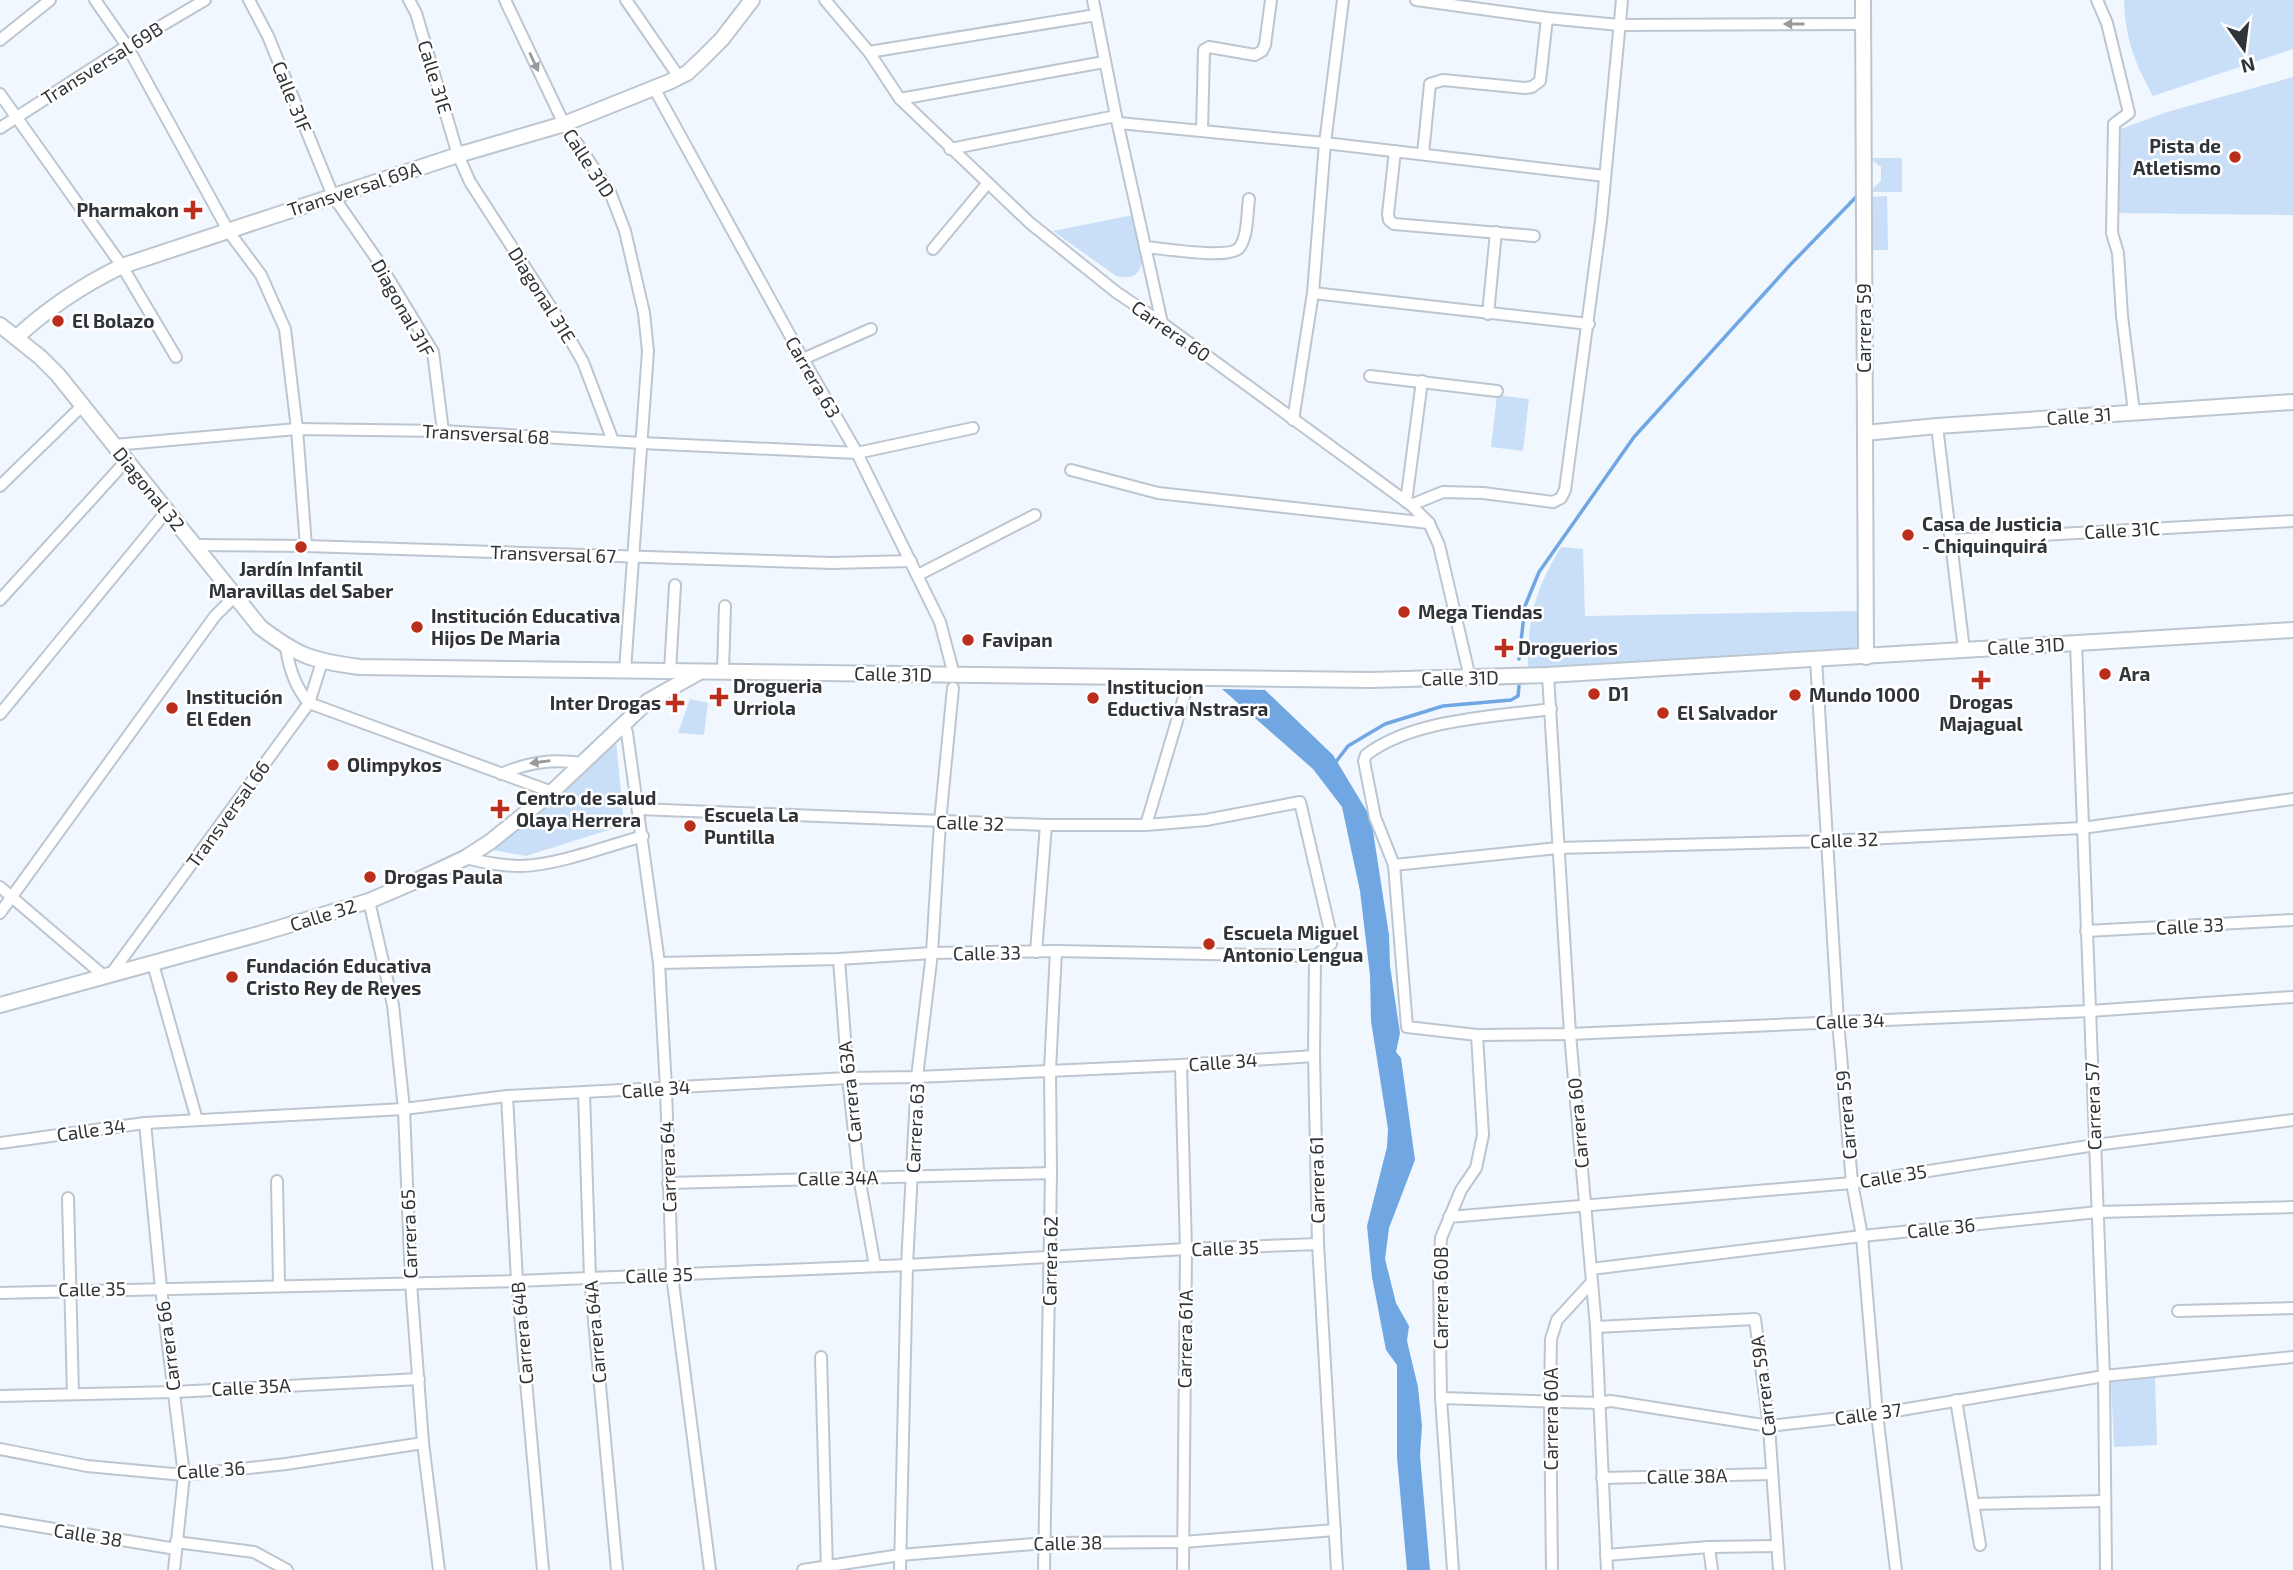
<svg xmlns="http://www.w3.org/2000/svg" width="2293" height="1570" font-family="'Exo 2',sans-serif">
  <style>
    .green { fill: #c9dff7 }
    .water { fill: #70a7e3 }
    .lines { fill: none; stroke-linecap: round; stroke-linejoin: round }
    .stream { stroke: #70a7e3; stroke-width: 3.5 }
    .minor-casing { stroke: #bcc6d1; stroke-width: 14 }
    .tertiary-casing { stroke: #bcc6d1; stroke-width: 18 }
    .minor { stroke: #fff; stroke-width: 10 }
    .tertiary { stroke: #fff; stroke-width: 14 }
    .oneway { fill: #989a9c }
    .poi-dot { fill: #bb2e1b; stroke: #fff; stroke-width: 2.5 }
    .labels { text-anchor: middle; stroke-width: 5; stroke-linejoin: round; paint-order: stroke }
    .street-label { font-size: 19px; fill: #303438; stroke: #fff }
    .poi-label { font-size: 19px; font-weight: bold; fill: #303438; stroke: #fff; text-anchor: start }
  </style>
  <rect width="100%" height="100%" fill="#f1f7fe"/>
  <!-- green -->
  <g class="green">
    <path d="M2124 0H2293V49L2153 96C2135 64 2125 38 2124 0Z"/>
    <path d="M2293 77V215L2118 213 2121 129 2167 112Z"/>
    <path d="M1872 158H1902V192H1872V189L1881 181V167L1872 160Z"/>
    <path d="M1887 196 1888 250H1872V197Z"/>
    <path d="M1133 215 1142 263C1139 277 1129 279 1116 276L1053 231Z"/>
    <path d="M1497 395 1529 399 1523 451 1491 447Z"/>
    <path d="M1561 547 1583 549 1585 616 1862 611V650L1528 669C1528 617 1534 592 1561 547Z"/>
    <path d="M690 699 708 703 704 735 678 733Z"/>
    <path d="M616 740 624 825 526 856 493 850Z"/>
    <path d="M2155 1378 2157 1445 2114 1447 2111 1380Z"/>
  </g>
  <!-- water -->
  <path class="water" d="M1222 689 1265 690 1333 755 1371 818 1389 935 1390 966 1400 1033 1396 1052 1401 1058 1415 1160 1389 1228 1385 1259 1396 1303 1409 1326 1407 1341 1418 1387 1422 1426 1420 1455 1430 1570H1407L1397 1457V1365L1386 1350 1372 1277 1367 1226 1387 1147 1388 1129 1371 1021 1370 975 1360 891 1342 807 1313 769Z"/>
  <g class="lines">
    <!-- stream -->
    <g class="stream">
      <path d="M1519 659 1525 606 1539 572 1634 437 1790 265 1859 194"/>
      <path d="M1335 763 1348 746 1385 724 1443 706 1511 700 1518 696 1519 686"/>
    </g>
    <!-- minor casing -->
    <g class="minor-casing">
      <g id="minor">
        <path d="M95 0 127 46 229 232 261 275 285 329 297 429 306 546"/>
        <path d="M249 0 268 36 333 196 376 258 433 352 443 431"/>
        <path d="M409 0 416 13 458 155 470 182 556 315 583 362 613 441"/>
        <path d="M505 0 564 124 610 192 625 231 644 313 648 351 625 670"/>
        <path d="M626 0 679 77"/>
        <path d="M825 0 869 52 900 99 1030 223 1116 292 1162 323 1411 505 1429 523 1439 545 1470 678"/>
        <path d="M1093 0 1116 116 1162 323"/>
        <path d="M1416 0 1547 18 1619 25 1863 24"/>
        <path d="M2097 0 2107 23 2129 113 2114 124 2112 233 2118 253 2122 316 2134 412"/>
        <path d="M0 40 50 0"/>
        <path d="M869 52 1096 15"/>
        <path d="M654 88 803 359 857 453 940 622 954 675"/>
        <path d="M0 94 122 266 176 357"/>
        <path d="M900 99 1104 62"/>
        <path d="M1119 123 1325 143 1605 176"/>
        <path d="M0 128 127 46 205 0"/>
        <path d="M1202 131 1204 50 1209 47 1255 55 1262 51 1265 45 1271 0"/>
        <path d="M950 149 1116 116"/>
        <path d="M1395 151 1388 214 1389 220 1394 224 1534 236"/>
        <path d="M1423 154 1430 84 1443 80 1525 88 1532 87 1540 81 1547 18"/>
        <path d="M1145 247C1162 248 1228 260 1239 248 1248 237 1247 213 1249 199"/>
        <path d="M933 249 987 184"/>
        <path d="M1313 293 1589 324"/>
        <path d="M1488 314 1496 232"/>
        <path d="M803 359 871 329"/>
        <path d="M1370 376 1497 391"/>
        <path d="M1293 420 1313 293 1325 143 1343 0"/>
        <path d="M1937 426 1964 650"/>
        <path d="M114 445 297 429 443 431 642 443 857 453 973 428"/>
        <path d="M1071 470 1158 493 1429 523"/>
        <path d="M0 486 82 406"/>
        <path d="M1406 502 1422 381"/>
        <path d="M1411 505 1443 492 1483 493 1553 502 1561 498 1565 490 1601 221 1622 0"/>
        <path d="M1951 540 2293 521"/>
        <path d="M195 545 306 546 832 563 911 561"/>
        <path d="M918 575 1035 515"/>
        <path d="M0 600 126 461"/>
        <path d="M2076 643 2104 1376 2106 1570"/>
        <path d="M286 647C289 669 295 687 309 703L552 792"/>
        <path d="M1816 659 1838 1021 1852 1183 1862 1236 1877 1414 1896 1570"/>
        <path d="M670 671 675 585"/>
        <path d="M723 671 725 606"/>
        <path d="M1548 675 1570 1034 1596 1327 1607 1570"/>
        <path d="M1551 709C1493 717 1413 719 1366 755L1364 761 1375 817 1394 865 1407 1027 1477 1035 1570 1034 2090 1011 2293 997"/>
        <path d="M0 714 166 512"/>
        <path d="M624 723 627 733 659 963 666 1088 672 1275 710 1570"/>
        <path d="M501 774C529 762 552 759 582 763"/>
        <path d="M638 809 1046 825H1146L1206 820 1300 802 1332 939 1331 944 1315 956"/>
        <path d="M1146 825 1190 677"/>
        <path d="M465 858C483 862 501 866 520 866 554 866 608 846 643 836"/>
        <path d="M1394 865 1558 848 1828 841 2082 828 2293 799"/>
        <path d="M0 887 104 976"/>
        <path d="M369 901 393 1005 404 1109 411 1283 423 1443 439 1570"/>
        <path d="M0 913 215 616 235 596"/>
        <path d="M2086 931 2293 920"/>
        <path d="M1036 952 1046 825"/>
        <path d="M1315 956 1314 1056 1318 1244 1337 1570"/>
        <path d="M839 959 848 1078 859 1177 875 1266"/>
        <path d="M659 963 839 959 932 953 1056 951 1315 956"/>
        <path d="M153 964 197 1120"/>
        <path d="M111 974 309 703 322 662"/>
        <path d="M1181 1065 1186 1249 1183 1570"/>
        <path d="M584 1093 590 1277 617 1570"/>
        <path d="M507 1096 517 1281 543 1570"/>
        <path d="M145 1123 161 1288 184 1475 174 1570"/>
        <path d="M0 1143 145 1123 404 1109 507 1096 848 1078 917 1077 1181 1065 1314 1056"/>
        <path d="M277 1181 279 1285"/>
        <path d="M668 1183 1051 1173"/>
        <path d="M68 1198 73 1394"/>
        <path d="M1449 1217 1852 1183 2095 1145 2293 1120"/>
        <path d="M1591 1269 1862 1236 2098 1212 2293 1207"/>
        <path d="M0 1293 517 1281 907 1265 1186 1249 1318 1244"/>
        <path d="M2178 1311 2293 1308"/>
        <path d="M1596 1327 1755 1319 1769 1426 1779 1570"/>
        <path d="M821 1357 827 1570"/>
        <path d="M0 1396 174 1392 419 1379"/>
        <path d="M1441 1398 1598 1403 1611 1401 1769 1426 1877 1414 2104 1376 2293 1357"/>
        <path d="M1956 1400 1980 1545"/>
        <path d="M0 1449 87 1466 184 1475 286 1464 423 1443"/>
        <path d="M1602 1478 1772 1474"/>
        <path d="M1974 1504 2104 1501"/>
        <path d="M0 1520 176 1549"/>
        <path d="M176 1542 254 1552 287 1570"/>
        <path d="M1709 1547 1712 1570"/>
        <path d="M1606 1555 1709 1547 1777 1546"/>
        <path d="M803 1570 900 1555 1045 1543 1183 1542 1335 1530"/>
        <path d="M900 1570 907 1265 917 1077 932 953 940 822 953 688"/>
        <path d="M1044 1570 1051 1173 1050 1070 1056 951"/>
        <path d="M1453 1570 1441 1398 1439 1275 1441 1238 1461 1190 1476 1168 1483 1135 1477 1035"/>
        <path d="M1552 1570 1550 1400 1551 1339 1557 1320 1592 1282"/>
      </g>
    </g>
    <!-- tertiary casing -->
    <g class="tertiary-casing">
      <g id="tertiary">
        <path d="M1863 0 1866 657"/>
        <path d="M0 325 40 357 58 375 260 627C298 656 312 661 360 667L1371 680 1548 675 2293 630"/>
        <path d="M17 337C49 307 83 285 122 266L458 155 564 124 669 82 687 73 701 60 722 39 752 0"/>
        <path d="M1865 433 1937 426 2293 402"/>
        <path d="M0 1005 259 934 369 901 418 880 465 858 490 842 552 792 648 701 698 673"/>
      </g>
    </g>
    <!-- minor -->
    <use href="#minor" class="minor"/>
    <!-- tertiary -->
    <use href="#tertiary" class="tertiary"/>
  </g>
  <!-- one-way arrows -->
  <defs><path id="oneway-solid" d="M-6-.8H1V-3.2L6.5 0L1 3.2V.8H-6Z" transform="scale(1.75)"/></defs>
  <g class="oneway">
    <use href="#oneway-solid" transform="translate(1794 24) rotate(180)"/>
    <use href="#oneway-solid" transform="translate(534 62) rotate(65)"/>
    <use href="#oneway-solid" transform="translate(540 762) rotate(172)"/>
  </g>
  <!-- markers -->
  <g class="poi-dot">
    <circle cx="2235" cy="157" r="7"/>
    <path d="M189.5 199.5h7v7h7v7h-7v7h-7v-7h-7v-7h7z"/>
    <circle cx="58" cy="321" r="7"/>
    <circle cx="1908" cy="535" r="7"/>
    <circle cx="301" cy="547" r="7"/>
    <circle cx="1404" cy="612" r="7"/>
    <circle cx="417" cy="627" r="7"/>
    <circle cx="968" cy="640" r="7"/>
    <path d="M1500.5 637.5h7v7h7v7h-7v7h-7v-7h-7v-7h7z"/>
    <circle cx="2105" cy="674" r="7"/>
    <path d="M1977.5 669.5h7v7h7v7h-7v7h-7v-7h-7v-7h7z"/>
    <circle cx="1594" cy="694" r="7"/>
    <circle cx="1795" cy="695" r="7"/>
    <path d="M715.5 686.5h7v7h7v7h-7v7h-7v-7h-7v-7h7z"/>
    <circle cx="1093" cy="698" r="7"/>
    <path d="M671.5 692.5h7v7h7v7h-7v7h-7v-7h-7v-7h7z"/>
    <circle cx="172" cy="708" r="7"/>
    <circle cx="1663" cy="713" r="7"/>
    <circle cx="333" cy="765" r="7"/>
    <path d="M496.5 798.5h7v7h7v7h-7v7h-7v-7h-7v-7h7z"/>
    <circle cx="690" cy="826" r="7"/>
    <circle cx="370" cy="877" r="7"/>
    <circle cx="1209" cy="944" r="7"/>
    <circle cx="232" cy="977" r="7"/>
  </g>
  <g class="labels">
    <!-- street labels -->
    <g class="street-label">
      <text transform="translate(102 63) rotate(-32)" y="7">Transversal 69B</text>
      <text transform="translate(435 77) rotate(73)" y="7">Calle 31E</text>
      <text transform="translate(292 97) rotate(68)" y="7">Calle 31F</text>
      <text transform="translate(589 163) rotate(57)" y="7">Calle 31D</text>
      <text transform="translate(354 189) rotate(-18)" y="7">Transversal 69A</text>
      <text transform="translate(542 295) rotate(58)" y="7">Diagonal 31E</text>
      <text transform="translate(403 308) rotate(61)" y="7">Diagonal 31F</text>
      <text transform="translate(1864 328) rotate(-90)" y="7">Carrera 59</text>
      <text transform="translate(1171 331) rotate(35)" y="7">Carrera 60</text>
      <text transform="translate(813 377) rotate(60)" y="7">Carrera 63</text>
      <text transform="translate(2079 416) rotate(-4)" y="7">Calle 31</text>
      <text transform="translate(486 434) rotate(3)" y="7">Transversal 68</text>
      <text transform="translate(149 489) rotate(51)" y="7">Diagonal 32</text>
      <text transform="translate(2122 530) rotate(-3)" y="7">Calle 31C</text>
      <text transform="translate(553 554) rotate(2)" y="7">Transversal 67</text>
      <text transform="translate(2026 646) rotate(-3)" y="7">Calle 31D</text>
      <text transform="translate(893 674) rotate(1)" y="7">Calle 31D</text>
      <text transform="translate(1460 678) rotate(-1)" y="7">Calle 31D</text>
      <text transform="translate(228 814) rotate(-54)" y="7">Transversal 66</text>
      <text transform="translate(970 823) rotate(2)" y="7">Calle 32</text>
      <text transform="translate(1844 840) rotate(-2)" y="7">Calle 32</text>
      <text transform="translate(323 915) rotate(-17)" y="7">Calle 32</text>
      <text transform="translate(2190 926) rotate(-3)" y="7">Calle 33</text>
      <text transform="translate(987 953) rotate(-1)" y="7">Calle 33</text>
      <text transform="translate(1850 1021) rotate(-2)" y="7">Calle 34</text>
      <text transform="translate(1223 1062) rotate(-4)" y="7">Calle 34</text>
      <text transform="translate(656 1089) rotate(-4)" y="7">Calle 34</text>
      <text transform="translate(850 1092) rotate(-96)" y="7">Carrera 63A</text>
      <text transform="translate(2093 1106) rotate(-92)" y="7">Carrera 57</text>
      <text transform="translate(1846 1115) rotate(-95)" y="7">Carrera 59</text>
      <text transform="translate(1578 1123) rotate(-95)" y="7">Carrera 60</text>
      <text transform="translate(915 1128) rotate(-87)" y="7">Carrera 63</text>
      <text transform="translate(91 1130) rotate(-8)" y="7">Calle 34</text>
      <text transform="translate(668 1167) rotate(-92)" y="7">Carrera 64</text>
      <text transform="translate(1893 1176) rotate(-9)" y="7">Calle 35</text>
      <text transform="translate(838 1178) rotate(-1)" y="7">Calle 34A</text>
      <text transform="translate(1317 1180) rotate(-91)" y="7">Carrera 61</text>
      <text transform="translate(1941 1228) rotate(-6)" y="7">Calle 36</text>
      <text transform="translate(409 1234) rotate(-92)" y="7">Carrera 65</text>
      <text transform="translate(1225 1248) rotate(-2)" y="7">Calle 35</text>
      <text transform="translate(1050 1261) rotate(-89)" y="7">Carrera 62</text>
      <text transform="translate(659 1275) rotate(-2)" y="7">Calle 35</text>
      <text transform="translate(92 1289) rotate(-1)" y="7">Calle 35</text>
      <text transform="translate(1441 1298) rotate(-90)" y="7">Carrera 60B</text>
      <text transform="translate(595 1332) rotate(-95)" y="7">Carrera 64A</text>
      <text transform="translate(522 1333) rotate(-95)" y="7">Carrera 64B</text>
      <text transform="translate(1185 1339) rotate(-89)" y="7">Carrera 61A</text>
      <text transform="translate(168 1346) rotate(-97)" y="7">Carrera 66</text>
      <text transform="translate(1763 1386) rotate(-97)" y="7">Carrera 59A</text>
      <text transform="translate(251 1387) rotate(-3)" y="7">Calle 35A</text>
      <text transform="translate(1868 1414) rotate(-8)" y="7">Calle 37</text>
      <text transform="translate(1551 1419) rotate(-90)" y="7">Carrera 60A</text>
      <text transform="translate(211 1470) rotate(-4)" y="7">Calle 36</text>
      <text transform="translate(1687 1476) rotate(-1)" y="7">Calle 38A</text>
      <text transform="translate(88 1535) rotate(9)" y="7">Calle 38</text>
      <text transform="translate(1068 1543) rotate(-1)" y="7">Calle 38</text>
    </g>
    <!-- poi labels -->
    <g class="poi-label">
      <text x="2221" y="153" text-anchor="end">Pista de<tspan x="2221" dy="22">Atletismo</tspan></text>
      <text x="179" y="217" text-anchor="end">Pharmakon</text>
      <text x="72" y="328">El Bolazo</text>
      <text x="1922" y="531">Casa de Justicia<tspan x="1922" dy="22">- Chiquinquirá</tspan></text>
      <text x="301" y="576" text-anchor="middle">Jardín Infantil<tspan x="301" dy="22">Maravillas del Saber</tspan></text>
      <text x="1418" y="619">Mega Tiendas</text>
      <text x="431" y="623">Institución Educativa<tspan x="431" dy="22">Hijos De Maria</tspan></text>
      <text x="982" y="647">Favipan</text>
      <text x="1518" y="655">Droguerios</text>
      <text x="2119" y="681">Ara</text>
      <text x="733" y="693">Drogueria<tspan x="733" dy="22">Urriola</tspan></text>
      <text x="1107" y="694">Institucion<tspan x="1107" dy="22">Eductiva Nstrasra</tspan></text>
      <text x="1608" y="701">D1</text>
      <text x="1809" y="702">Mundo 1000</text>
      <text x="186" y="704">Institución<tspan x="186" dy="22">El Eden</tspan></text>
      <text x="1981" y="709" text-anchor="middle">Drogas<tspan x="1981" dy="22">Majagual</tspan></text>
      <text x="661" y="710" text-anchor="end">Inter Drogas</text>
      <text x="1677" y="720">El Salvador</text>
      <text x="347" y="772">Olimpykos</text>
      <text x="516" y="805">Centro de salud<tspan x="516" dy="22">Olaya Herrera</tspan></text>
      <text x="704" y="822">Escuela La<tspan x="704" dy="22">Puntilla</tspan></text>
      <text x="384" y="884">Drogas Paula</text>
      <text x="1223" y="940">Escuela Miguel<tspan x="1223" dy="22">Antonio Lengua</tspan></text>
      <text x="246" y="973">Fundación Educativa<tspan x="246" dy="22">Cristo Rey de Reyes</tspan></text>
    </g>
  </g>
  <!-- north arrow -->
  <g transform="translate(2244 49) rotate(166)" stroke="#ffffff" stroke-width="5" paint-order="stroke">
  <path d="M0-5L12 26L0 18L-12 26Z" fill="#303438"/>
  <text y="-10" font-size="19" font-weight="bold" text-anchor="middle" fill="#303438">N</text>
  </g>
</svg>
